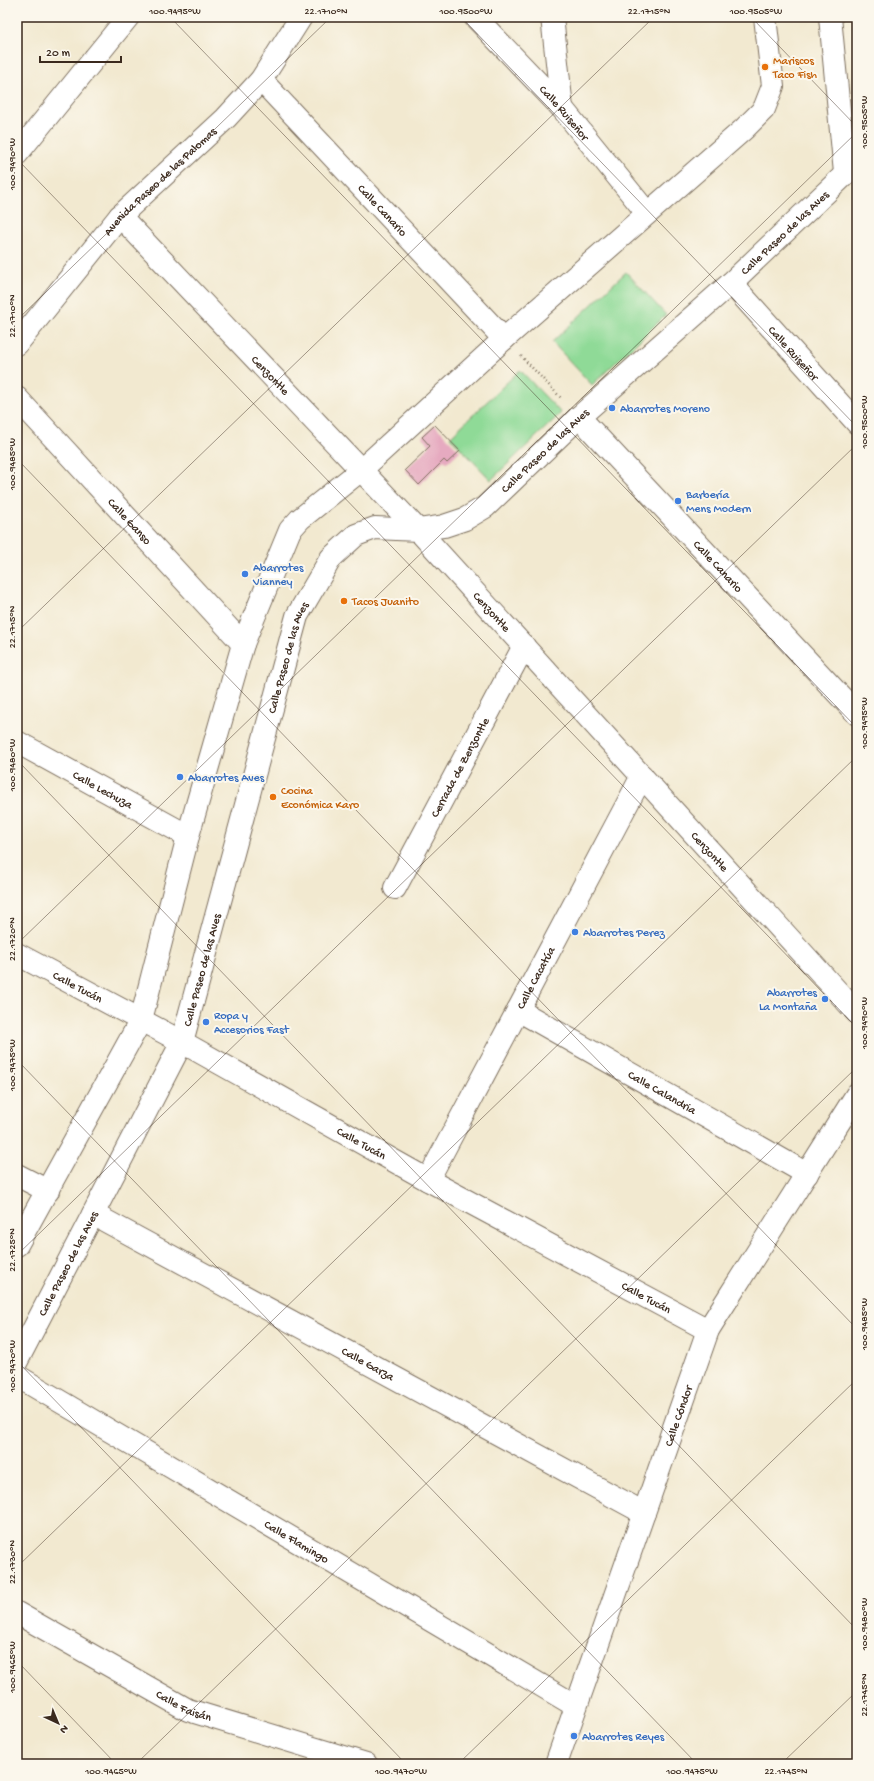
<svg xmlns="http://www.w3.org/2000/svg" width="874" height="1781" font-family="'Gochi Hand',sans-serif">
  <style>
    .grass { fill: #8fda97; stroke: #65825a }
    .building { fill: #e6aac0 }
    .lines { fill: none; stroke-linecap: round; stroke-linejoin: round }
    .minor-casing { stroke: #7b6d5c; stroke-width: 24 }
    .path { stroke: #7b6d5c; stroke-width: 2.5; stroke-dasharray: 1 3; stroke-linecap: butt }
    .minor { stroke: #fff; stroke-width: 22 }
    .ticks { fill: none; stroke: #3b2a1e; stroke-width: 1; stroke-opacity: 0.45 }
    .food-dot { fill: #e8710a; stroke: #fbf7ec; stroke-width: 1.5 }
    .shop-dot { fill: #3f7fe0; stroke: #fbf7ec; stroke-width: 1.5 }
    .labels { text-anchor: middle; stroke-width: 4; stroke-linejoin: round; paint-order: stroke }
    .food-label { font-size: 12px; fill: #c56008; stroke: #fbf7ec; text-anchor: start }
    .street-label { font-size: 12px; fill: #3b2a1e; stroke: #fbf7ec }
    .shop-label { font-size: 12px; fill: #366cbe; stroke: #fbf7ec; text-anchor: start }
    .neatline { fill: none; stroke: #3b2a1e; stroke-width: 1.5 }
    .ticks-label { font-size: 10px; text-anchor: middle; fill: #3b2a1e }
  </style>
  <rect width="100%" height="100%" fill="#fbf7ec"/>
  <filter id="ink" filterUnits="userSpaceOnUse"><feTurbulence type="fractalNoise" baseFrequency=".025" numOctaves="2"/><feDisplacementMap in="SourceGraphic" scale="8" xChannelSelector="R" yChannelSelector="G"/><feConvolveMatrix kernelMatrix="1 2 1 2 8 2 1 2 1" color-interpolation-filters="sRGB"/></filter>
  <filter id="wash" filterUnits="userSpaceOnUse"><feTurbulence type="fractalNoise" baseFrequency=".012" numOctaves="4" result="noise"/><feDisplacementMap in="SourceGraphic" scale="16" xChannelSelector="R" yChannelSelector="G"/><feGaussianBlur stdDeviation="0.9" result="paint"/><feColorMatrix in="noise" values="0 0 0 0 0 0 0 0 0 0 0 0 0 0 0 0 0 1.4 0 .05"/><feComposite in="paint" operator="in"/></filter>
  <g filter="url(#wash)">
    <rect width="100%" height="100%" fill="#f2e9d0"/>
    <!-- grass -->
    <g class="grass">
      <path d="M626 272 666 315 592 385 552 342Z"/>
      <path d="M520 370 561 413 491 480 450 437Z"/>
    </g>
    <g id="blocks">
      <!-- building -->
      <path class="building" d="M435 425 460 451 447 463 444 460 419 485 405 470 430 446 422 437Z"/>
    </g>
  </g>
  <g filter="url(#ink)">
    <use href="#blocks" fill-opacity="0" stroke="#7b6d5c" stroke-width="1"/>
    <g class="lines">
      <!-- minor casing -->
      <g class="minor-casing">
        <g id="minor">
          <path id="s1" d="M475 17 562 108 647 213"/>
          <path d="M552 17 562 108"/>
          <path d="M830 17 845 173"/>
          <path id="s2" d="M261 80 504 339"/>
          <path d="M17 154 128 17"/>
          <path id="s3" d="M120 216 418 530 857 1013"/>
          <path id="s4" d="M731 283 857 423"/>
          <path id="s5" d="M17 344 120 216 226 118 261 80 301 17"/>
          <path id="s6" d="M17 398 243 644"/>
          <path id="s7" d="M579 417 857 714"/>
          <path id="s8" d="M17 742 188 836"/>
          <path id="s9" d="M395 888 524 646"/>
          <path id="s10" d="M17 954 182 1042 428 1180 708 1330"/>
          <path id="s11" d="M518 1010 807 1174"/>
          <path d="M17 1175 48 1191"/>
          <path id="s12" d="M428 1180 642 776"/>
          <path id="s13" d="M93 1214 644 1513"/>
          <path d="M17 1245 141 1020 188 836 243 644 290 530 300 519 361 470 504 339 744 129 764 109 773 86 765 17"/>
          <path id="s14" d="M17 1361 182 1042 297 616 331 558 356 535 375 528 418 530 444 526 465 519 485 507 579 417 731 283 857 163"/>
          <path id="s15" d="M17 1376 576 1706"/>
          <path id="s16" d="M17 1613 188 1710 366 1764"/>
          <path id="s17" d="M556 1764 708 1330 857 1094"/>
        </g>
      </g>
      <!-- path -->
      <path class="path" d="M521 356 562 399"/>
      <!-- minor -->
      <use href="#minor" class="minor"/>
    </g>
  </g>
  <!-- ticks -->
  <path class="ticks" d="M170 17 857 728M461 17 857 427M751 17 857 127M17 159 857 1028M17 320 331 17M17 459 857 1329M17 632 654 17M17 760 857 1630M17 944 857 132M17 1060 697 1764M17 1255 857 444M17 1361 406 1764M17 1567 857 756M17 1661 116 1764M136 1764 857 1067M458 1764 857 1379M781 1764 857 1691"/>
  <!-- markers -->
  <g class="food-dot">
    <circle cx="765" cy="67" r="4"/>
    <circle cx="344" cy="601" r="4"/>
    <circle cx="273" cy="797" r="4"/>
  </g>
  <g class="shop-dot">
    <circle cx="612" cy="408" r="4"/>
    <circle cx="678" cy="501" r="4"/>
    <circle cx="245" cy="574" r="4"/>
    <circle cx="180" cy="777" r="4"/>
    <circle cx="575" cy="932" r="4"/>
    <circle cx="825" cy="999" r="4"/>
    <circle cx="206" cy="1022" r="4"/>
    <circle cx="574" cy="1736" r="4"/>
  </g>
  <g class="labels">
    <!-- food labels -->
    <g class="food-label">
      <text x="773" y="64">Mariscos<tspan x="773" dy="14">Taco Fish</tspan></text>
      <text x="352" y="605">Tacos Juanito</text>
      <text x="281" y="794">Cocina<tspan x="281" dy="14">Económica Karo</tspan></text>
    </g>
    <!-- street labels -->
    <g class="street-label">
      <text dy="4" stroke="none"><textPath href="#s1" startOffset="131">Calle Ruiseñor</textPath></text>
      <text dy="4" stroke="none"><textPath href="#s5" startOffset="217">Avenida Paseo de las Palomas</textPath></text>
      <text dy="4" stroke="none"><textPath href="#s2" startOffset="178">Calle Canario</textPath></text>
      <text dy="4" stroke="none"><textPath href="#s14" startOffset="1443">Calle Paseo de las Aves</textPath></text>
      <text dy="4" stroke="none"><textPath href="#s4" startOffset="94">Calle Ruiseñor</textPath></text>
      <text dy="4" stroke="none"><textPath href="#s3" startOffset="219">Cenzontle</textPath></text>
      <text dy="4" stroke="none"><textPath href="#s14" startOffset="1119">Calle Paseo de las Aves</textPath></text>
      <text dy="4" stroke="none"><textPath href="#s6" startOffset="167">Calle Ganso</textPath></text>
      <text dy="4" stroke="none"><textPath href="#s7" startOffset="204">Calle Canario</textPath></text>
      <text dy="4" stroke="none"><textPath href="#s3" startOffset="543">Cenzontle</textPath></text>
      <text dy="4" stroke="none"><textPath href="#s14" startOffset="758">Calle Paseo de las Aves</textPath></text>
      <text dy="4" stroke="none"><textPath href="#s9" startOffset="137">Cerrada de Zenzontle</textPath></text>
      <text dy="4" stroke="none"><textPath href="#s8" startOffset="98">Calle Lechuza</textPath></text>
      <text dy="4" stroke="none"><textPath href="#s3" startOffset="867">Cenzontle</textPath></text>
      <text dy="4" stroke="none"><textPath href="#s14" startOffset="434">Calle Paseo de las Aves</textPath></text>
      <text dy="4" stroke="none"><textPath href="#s12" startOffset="229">Calle Cacatúa</textPath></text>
      <text dy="4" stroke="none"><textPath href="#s10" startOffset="69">Calle Tucán</textPath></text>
      <text dy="4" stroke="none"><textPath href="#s11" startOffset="166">Calle Calandria</textPath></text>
      <text dy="4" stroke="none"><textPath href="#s10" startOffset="393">Calle Tucán</textPath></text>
      <text dy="4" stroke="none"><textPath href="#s14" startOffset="110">Calle Paseo de las Aves</textPath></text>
      <text dy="4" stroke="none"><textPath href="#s10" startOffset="717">Calle Tucán</textPath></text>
      <text dy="4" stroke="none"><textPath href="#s13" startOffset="313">Calle Garza</textPath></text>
      <text dy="4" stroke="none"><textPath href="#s17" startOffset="369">Calle Cóndor</textPath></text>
      <text dy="4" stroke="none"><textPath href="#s15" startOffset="325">Calle Flamingo</textPath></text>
      <text dy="4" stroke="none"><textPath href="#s16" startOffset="191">Calle Faisán</textPath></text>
    </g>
    <!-- shop labels -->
    <g class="shop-label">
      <text x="620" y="412">Abarrotes Moreno</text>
      <text x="686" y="498">Barbería<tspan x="686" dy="14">Mens Modern</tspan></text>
      <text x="253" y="571">Abarrotes<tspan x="253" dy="14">Vianney</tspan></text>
      <text x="188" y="781">Abarrotes Aves</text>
      <text x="583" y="936">Abarrotes Perez</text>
      <text x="817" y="996" text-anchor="end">Abarrotes<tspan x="817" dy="14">La Montaña</tspan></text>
      <text x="214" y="1019">Ropa y<tspan x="214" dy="14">Accesorios Fast</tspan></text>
      <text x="582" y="1740">Abarrotes Reyes</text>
    </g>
  </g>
  <!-- margin -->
  <rect width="874" height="1781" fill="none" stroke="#fbf7ec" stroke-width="44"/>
  <!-- north arrow -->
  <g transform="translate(58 1723) rotate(136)" stroke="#fbf7ec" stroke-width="3" paint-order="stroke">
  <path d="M0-3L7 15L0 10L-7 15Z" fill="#3b2a1e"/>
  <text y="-6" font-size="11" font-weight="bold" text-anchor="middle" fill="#3b2a1e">N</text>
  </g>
  <!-- scale -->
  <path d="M40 56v6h81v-6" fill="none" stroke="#3b2a1e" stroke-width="2"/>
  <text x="46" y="56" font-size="12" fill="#3b2a1e" stroke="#fbf7ec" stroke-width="3" paint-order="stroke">20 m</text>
  <rect x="22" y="22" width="830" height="1737" class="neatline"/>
  <g class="ticks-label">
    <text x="175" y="14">100.9495°W</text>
    <text x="326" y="14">22.1710°N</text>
    <text x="466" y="14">100.9500°W</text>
    <text x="649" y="14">22.1715°N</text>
    <text x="756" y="14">100.9505°W</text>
    <text transform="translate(863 122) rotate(-90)" y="4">100.9505°W</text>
    <text transform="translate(11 164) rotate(-90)" y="4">100.9490°W</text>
    <text transform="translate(11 316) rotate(-90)" y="4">22.1710°N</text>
    <text transform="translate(863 422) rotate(-90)" y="4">100.9500°W</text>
    <text transform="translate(11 464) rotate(-90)" y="4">100.9485°W</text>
    <text transform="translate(11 627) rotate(-90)" y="4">22.1715°N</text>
    <text transform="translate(863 723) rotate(-90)" y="4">100.9495°W</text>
    <text transform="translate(11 765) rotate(-90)" y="4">100.9480°W</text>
    <text transform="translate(11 939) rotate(-90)" y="4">22.1720°N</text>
    <text transform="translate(863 1023) rotate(-90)" y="4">100.9490°W</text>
    <text transform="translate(11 1065) rotate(-90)" y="4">100.9475°W</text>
    <text transform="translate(11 1250) rotate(-90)" y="4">22.1725°N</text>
    <text transform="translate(863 1324) rotate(-90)" y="4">100.9485°W</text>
    <text transform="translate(11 1366) rotate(-90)" y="4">100.9470°W</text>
    <text transform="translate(11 1562) rotate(-90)" y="4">22.1730°N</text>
    <text transform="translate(863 1624) rotate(-90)" y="4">100.9480°W</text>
    <text transform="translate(11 1667) rotate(-90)" y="4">100.9465°W</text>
    <text transform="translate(863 1695) rotate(-90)" y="4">22.1745°N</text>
    <text x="111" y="1774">100.9465°W</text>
    <text x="401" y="1774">100.9470°W</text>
    <text x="692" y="1774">100.9475°W</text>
    <text x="786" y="1774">22.1745°N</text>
  </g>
</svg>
